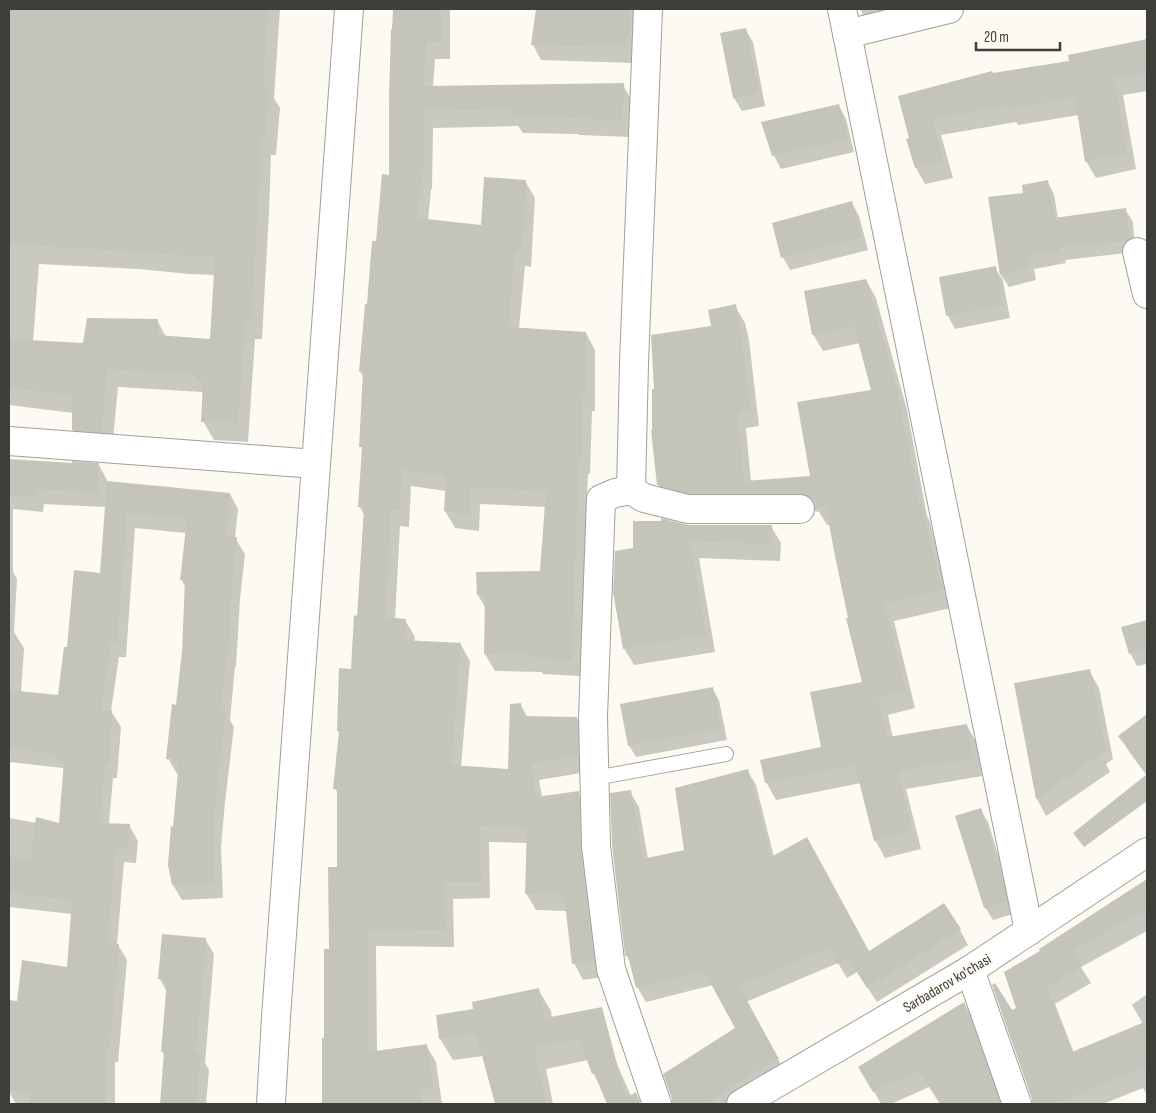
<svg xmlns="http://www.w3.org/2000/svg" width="1156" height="1113" font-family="'Sofia Sans Condensed',sans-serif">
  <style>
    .shadow { fill: #0003; fill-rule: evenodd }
    .building { fill: #c5c4bb }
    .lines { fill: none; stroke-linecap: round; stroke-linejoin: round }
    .lane-casing { stroke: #a1a098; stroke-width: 16 }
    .street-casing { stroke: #a1a098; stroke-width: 30 }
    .lane { stroke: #fff; stroke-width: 14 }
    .street { stroke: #fff; stroke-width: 28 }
    .labels { text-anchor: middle; stroke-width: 5; stroke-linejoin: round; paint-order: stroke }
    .street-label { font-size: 15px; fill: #3d3d39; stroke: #fcfaf2 }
  </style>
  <rect width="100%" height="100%" fill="#fcfaf2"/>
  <!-- shadow -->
  <g class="shadow">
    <path d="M9 9H280L274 98 280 108 276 155H271L269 212 262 339H255L248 442 214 440 203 421V392L118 387 112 451 84 449 73 430V413L9 405ZM39 264 139 269 189 274 215 275 212 340 166 337 157 320 84 344 33 342Z"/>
    <path d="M394 9H450V59H435L433 87 623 85 632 101 631 137 579 135 578 134 523 133 518 126 433 128 432 189H431L428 221 482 227 525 181 535 198 531 267 525 266 519 329 586 333 595 350V411H592L590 474H588L580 676 543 674 542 672 495 671 485 654 486 609 478 595V573L541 572 546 507 480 504 479 531 455 528 445 511 446 491 411 486 409 527 400 526 395 619 405 620 415 637 414 642 461 645 470 661 461 767 509 771 520 704 528 718H577L586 735 587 772 539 780 542 797 578 793 588 810 603 977 583 980 574 963 567 911 536 910 526 893 528 843 489 842 490 898 453 899 454 947 376 946 377 1052 426 1045 436 1062 442 1104H323L330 951 338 868V794L335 788 340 733 338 731 352 670 358 617 364 515 360 507 363 451 361 446 364 378 360 371 377 242 390 176Z"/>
    <path d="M538 9 595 10V9H637L633 63 541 60 533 45Z"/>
    <path d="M860 9H936L869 24Z"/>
    <path d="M745 29 753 42 765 106 742 111 734 98 722 34Z"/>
    <path d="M1147 40V91L1123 95 1136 169 1096 178 1086 161 1079 115 1018 125 1016 122 941 135 953 178 925 184 916 168 910 139 900 97 992 74 1071 62 1070 56Z"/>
    <path d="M839 106 846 119 854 152 781 169 774 156 763 123Z"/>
    <path d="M1047 181 1054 194 1058 219 1125 209 1133 222 1135 252 1065 260 1066 263 1034 269 1036 280 1009 287 1002 276 1010 318 955 329 948 316 940 278 995 268 1002 279 989 198 1024 194Z"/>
    <path d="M852 203 859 216 868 250 790 270 783 257Z"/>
    <path d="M866 280 876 298 907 410 927 516 930 522 951 608 894 621 915 708 888 715 893 738 967 726 977 743 982 776 906 789 921 849 885 858 875 840 861 783 776 800 766 782 822 748 863 683 831 525H827L821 515 819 512 811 510 669 502 659 485 712 327 735 306 745 323 749 340 759 426 746 428 751 482 812 477 873 391 860 343 823 351 813 334Z"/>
    <path d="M9 460 99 465 107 480V482L230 494 238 509 235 538 245 554 240 599 236 667H235L230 720 234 727 225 802 221 848 223 898 182 900 173 885 174 828 179 774H177L168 758 178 706 183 651 186 588 181 579 186 533 135 528 126 657H119L111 711 121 727 117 778H113L109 824 129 825 138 841 136 863 124 862 117 945H118L127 960 118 1062H115V1104H16L9 1092 23 961 68 968 72 914 9 907V818L37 823 60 825 65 771 63 768 9 762ZM44 504 106 507 101 574 59 697 21 693 24 648 14 632 17 579 13 572V509L43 512Z"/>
    <path d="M688 526H771L781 543 780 561 699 558 715 652 634 665 624 648 634 549Z"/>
    <path d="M1147 621V664L1137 666 1130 653 1123 628Z"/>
    <path d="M1089 670 1099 688 1113 759 1106 764 1110 772 1046 816 1037 799 1015 684Z"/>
    <path d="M712 688 719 700 727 740 636 757 629 745Z"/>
    <path d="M1147 715V776L1130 753 1120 736Z"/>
    <path d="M747 770 756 785 774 857 869 952 960 930 968 945 877 1002 857 972 847 978 838 963 746 1002 786 1074 737 1104H677L673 1097 737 1028 713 985 646 1002 637 987 631 963 626 955 630 792 639 807 648 859 685 851Z"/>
    <path d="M980 809 988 822 1009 890 1013 914 993 920 985 907Z"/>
    <path d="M1147 881V931L1081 967 1091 983 1055 1004 1074 1053 1143 1024 1132 1005 1147 994V1095L1143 1088 1103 1104H1033V1099L1012 1011 1017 1009 1041 952 1040 950Z"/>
    <path d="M205 939 214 954 205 1063 209 1070 206 1104H161L165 1056 162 1051 167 992 160 979Z"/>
    <path d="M538 989 551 1011 552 1018 603 1032 631 1096 634 1104H608L600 1085 593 1073 588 1060 546 1069 553 1104H496L483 1056 453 1060 440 1039 475 1010Z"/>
    <path d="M964 1003 973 1019 1003 1104H940L929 1087 891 1104H881L860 1067Z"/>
  </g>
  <!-- building -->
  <g class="building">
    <path d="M9 9H268L263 87H269L265 137 261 136 259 192 251 321 245 320 238 423 201 422 203 381 195 380V374L107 369 102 432 72 430V395L9 388V339L83 343 87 318 158 319 157 335 210 339 215 256 178 255 127 251 9 244Z"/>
    <path d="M393 9H441V42H426L424 86 624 83 622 120 568 118V117H512V109L424 111V172H422L417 218 481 225 484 177 526 180 522 250H515L508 327 586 332V395H582L581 457H579L571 660 532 658V655L484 654 485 595H477L476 572 540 571 546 491 471 487 470 515 444 511 446 476 402 470 400 510H391L385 617 406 619 404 640 461 643 451 765 508 769 510 704 521 703 523 716 577 717 578 755 531 764 536 797 579 791 580 848 594 960 572 964 564 895 525 894 527 827 480 826 481 882H444L445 930 367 929 368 1052 427 1044 433 1087 420 1089 423 1104H322V1038H324V949H329L328 867H337V789H333L339 731H337L339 668 351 669 354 615 357 616 364 508 358 507 362 447H359L363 372H359L365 304H367L372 241H376L382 174 389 175V99L391 29H392Z"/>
    <path d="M536 9H630L629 37H625V47L531 45Z"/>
    <path d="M746 28 759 93 733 98 720 33Z"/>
    <path d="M1147 39V73L1114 78 1127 153 1085 162 1075 98 1007 109 1006 106 932 119 944 161 915 168 906 139 909 138 898 96 992 71 993 73 1069 61 1068 55Z"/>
    <path d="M839 104 848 139 772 156 761 122Z"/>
    <path d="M1048 180 1054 218 1126 208 1129 239 1126 241 1059 247V251L1027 256 1030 267 1000 275 988 197 1023 193 1022 185Z"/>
    <path d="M852 201 862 237 781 258 772 223Z"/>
    <path d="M996 266 1003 305 946 316 939 277Z"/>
    <path d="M866 279 897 390 919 503H921L942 590 885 604 906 691 878 698 888 737 967 724 973 759 897 771 912 831 874 841 855 765 765 783 760 760 821 747 810 692 862 682 846 618H848L835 556 826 507 816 508 814 498 811 499 807 495 800 493H690L657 485 651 430H652V389H654L651 335 711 326 708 310 736 304 739 321 750 409 737 411 744 481 810 476 797 402 871 390 854 326 812 335 804 291Z"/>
    <path d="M9 459 72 463V461L99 463 98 492 36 489 35 497 9 495Z"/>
    <path d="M107 481 230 493 226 536 237 537 232 582 228 652H227L221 710H226L217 786 213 832 214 883 172 885 168 865 171 826 173 827 179 760 166 759 172 704 176 705 182 651 185 580H180L187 519 127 513 117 642H111L101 710H112L109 763H105L100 823 130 824 128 848 116 847 107 943 119 944 110 1047H107L106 1104H29L30 1093 9 1091V1000L17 1001 22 960 67 967 72 900 9 893V856L31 860 36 817 59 823 64 761 57 760V754L9 748V690L58 695 64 647H67L74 570 100 573Z"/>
    <path d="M661 518 688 525H772L771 544 690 541 706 635 623 649 613 592 615 551 633 548V521H661Z"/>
    <path d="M1147 620V649L1129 654 1121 627Z"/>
    <path d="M1090 669 1106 751 1036 799 1014 683Z"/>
    <path d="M713 687 721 728 628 746 620 704Z"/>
    <path d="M1147 714V774L1118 736Z"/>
    <path d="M748 769 771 857 807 837 869 951 944 903 961 929 867 988 848 958 837 964 829 948 739 986 779 1059 761 1068 706 1104H672V1099L663 1074 735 1028 704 971 636 988 628 956H625L612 845 610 793 631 790 643 859 684 850 675 788Z"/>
    <path d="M1147 774V801L1084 847 1073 833Z"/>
    <path d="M981 808 1002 876 1007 901 984 908 955 816Z"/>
    <path d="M1147 879V910L1073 950 1082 966 1047 987 1072 1052 1147 1021V1066L1054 1104H1032V1099L992 985 995 983 1012 1010 1016 1008 1004 972 1040 951 1039 949Z"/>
    <path d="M162 934 206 938 196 1053 201 1054 196 1104H160L164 1052H161L167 980 158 979Z"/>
    <path d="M539 988 545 1018 602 1007 626 1098 636 1092 641 1104H607L594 1073 592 1074 579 1038 534 1047 546 1104H495L476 1033 439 1039 436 1015 473 1009 472 1002Z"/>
    <path d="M964 1002 1001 1104H942L918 1071 873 1092 858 1067Z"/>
  </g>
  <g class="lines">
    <!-- lane casing -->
    <g class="lane-casing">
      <path id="lane" d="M595 778 726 754"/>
    </g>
    <!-- street casing -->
    <g class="street-casing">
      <g id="street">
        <path d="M648 9 634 363 631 490 615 493 601 499 593 717 596 846 611 969 657 1104"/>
        <path d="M842 9 1029 931"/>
        <path d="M847 34 949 9"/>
        <path d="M1137 252 1147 294"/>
        <path d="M9 441 316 464"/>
        <path d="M631 490 644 498 688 509H800"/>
        <path d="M970 970 1017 1104"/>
        <path d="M271 1104 276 1017 349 9"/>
        <path d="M741 1104 970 970 1147 852"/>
      </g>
    </g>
    <!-- lane -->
    <use href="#lane" class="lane"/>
    <!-- street -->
    <use href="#street" class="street"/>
  </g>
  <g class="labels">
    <!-- street labels -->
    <g class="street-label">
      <text transform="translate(947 983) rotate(-31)" y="5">Sarbadarov ko'chasi</text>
    </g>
  </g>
  <!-- border -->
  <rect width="1156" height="1113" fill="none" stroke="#3d3d39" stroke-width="20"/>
  <!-- scale -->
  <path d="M976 42v8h84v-8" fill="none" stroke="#3d3d39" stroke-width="2.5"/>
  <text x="984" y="42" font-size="15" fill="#3d3d39" stroke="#fcfaf2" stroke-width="4" paint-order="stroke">20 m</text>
</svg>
